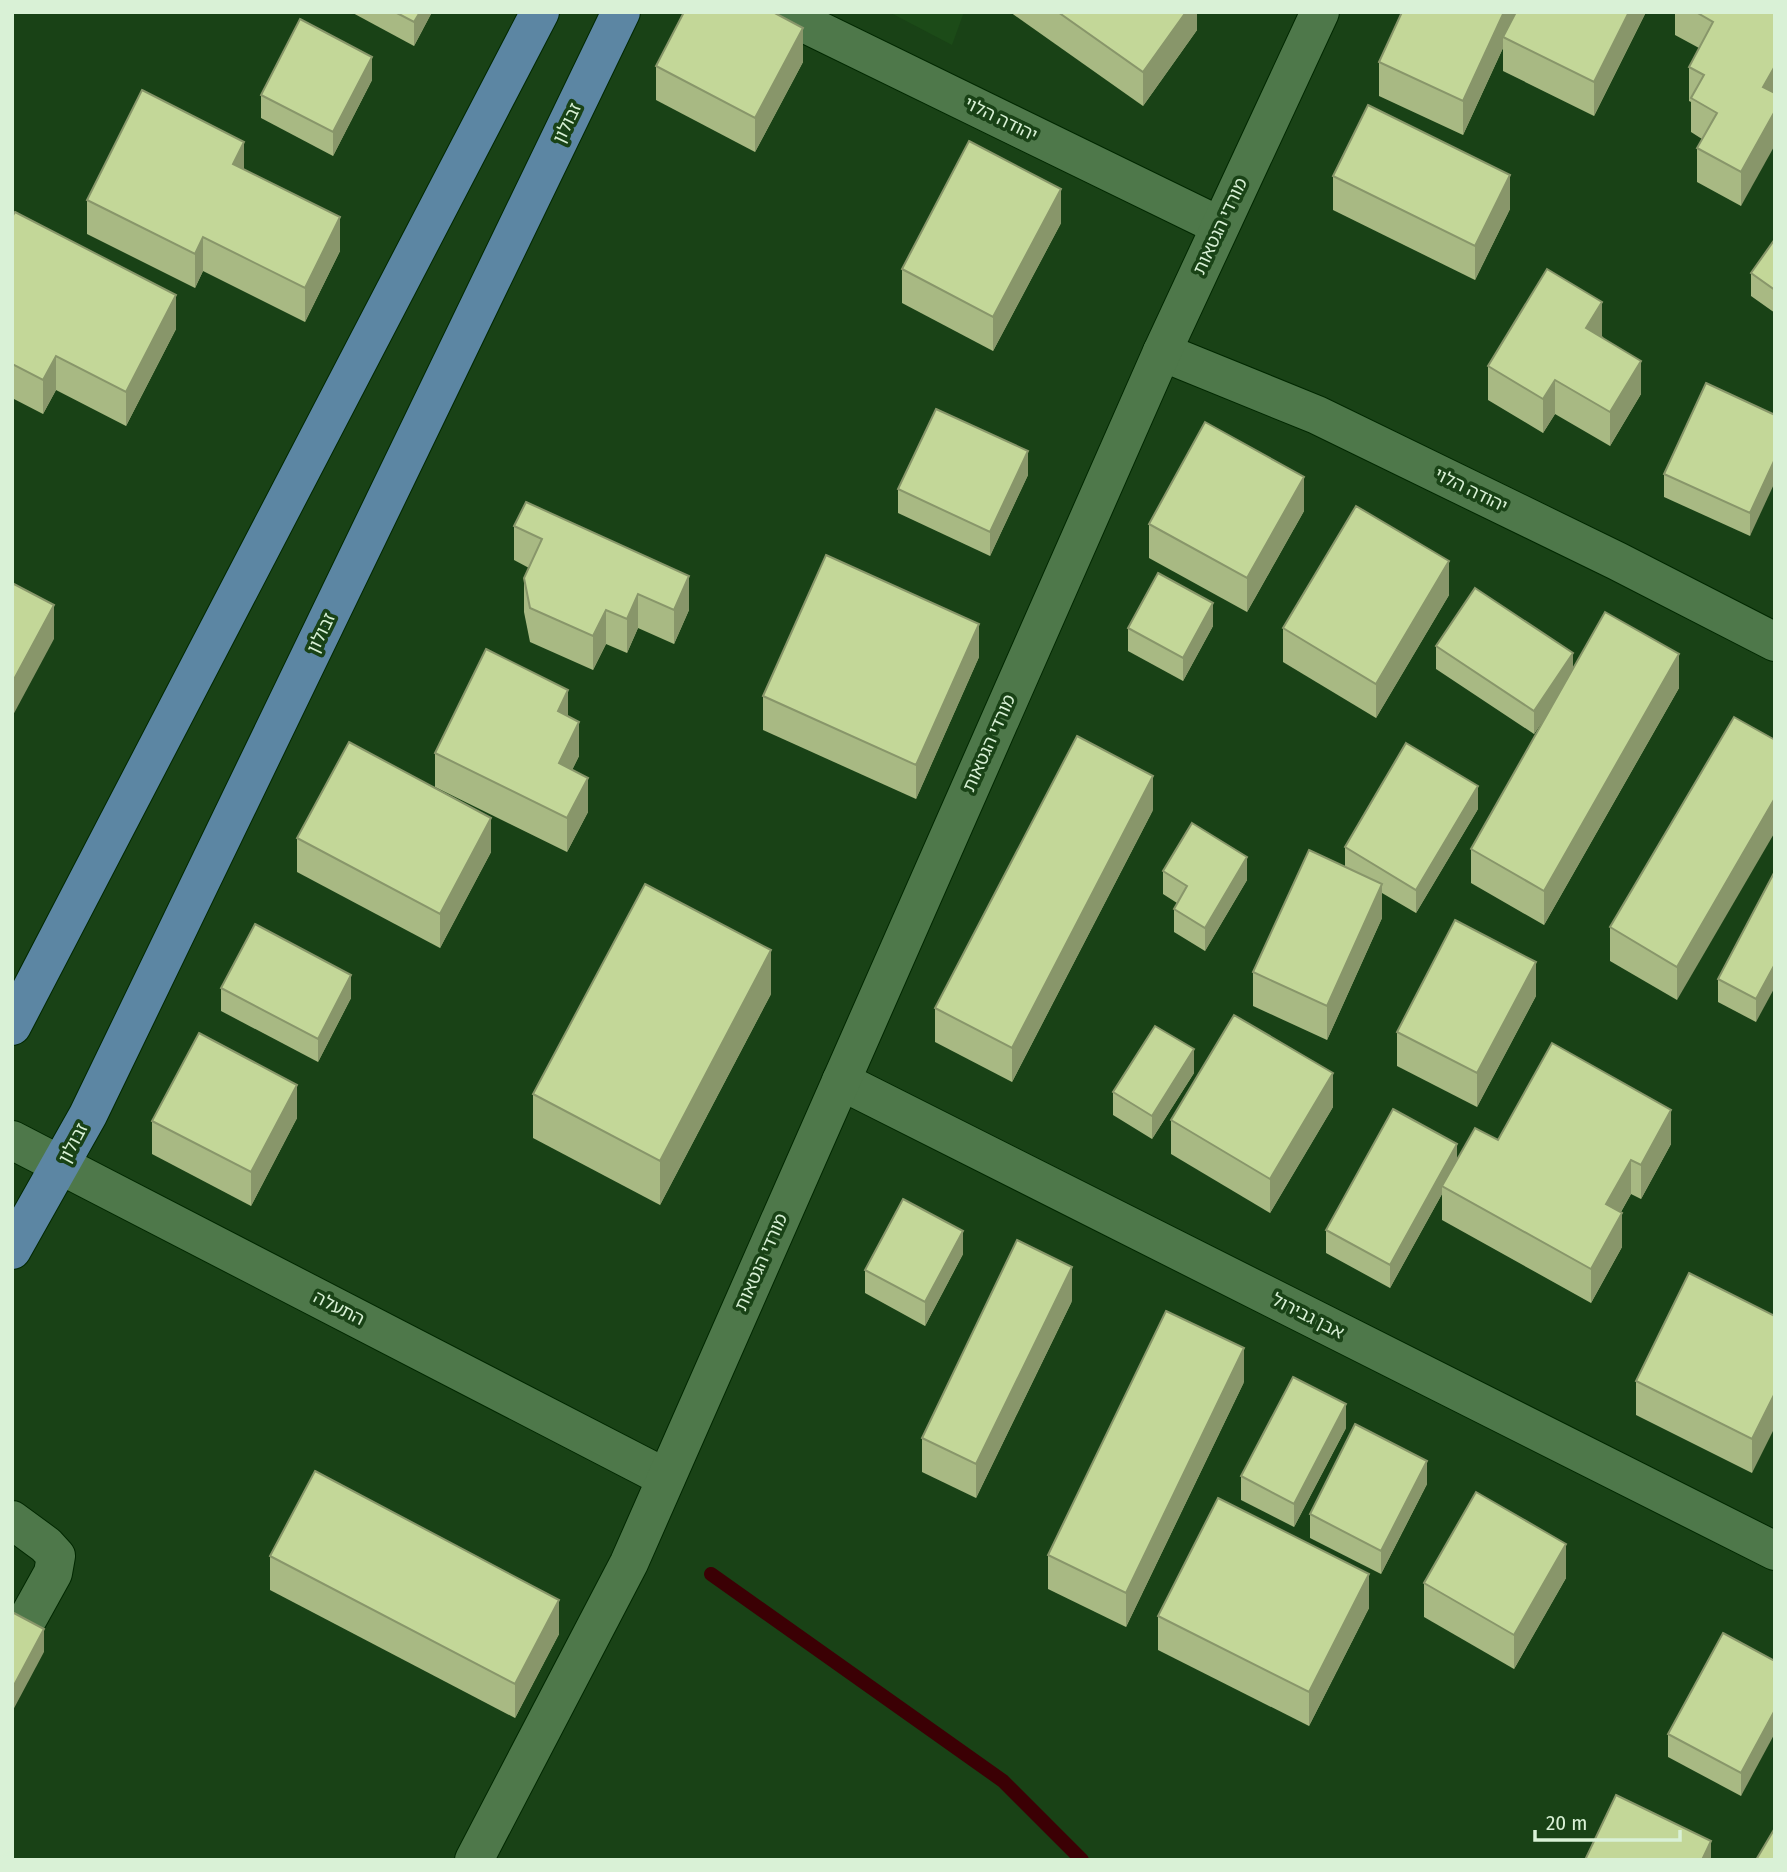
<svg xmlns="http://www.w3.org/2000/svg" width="1787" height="1872" font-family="'Fira Sans Condensed','Noto Sans Hebrew',sans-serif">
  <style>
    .built { fill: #1c4b18 }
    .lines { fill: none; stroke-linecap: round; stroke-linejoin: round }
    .stream { stroke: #3b0004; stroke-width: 14 }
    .minor-casing { stroke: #002800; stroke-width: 40 }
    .major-casing { stroke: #002800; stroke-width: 40 }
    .minor { stroke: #4e784a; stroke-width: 38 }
    .major { stroke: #5c86a3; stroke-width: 38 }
    .wall { fill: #a8b983 }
    .shaded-wall { fill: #88966a }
    .building { fill: #c3d798; stroke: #88966a; stroke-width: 2 }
    .labels { text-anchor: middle; stroke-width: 7; stroke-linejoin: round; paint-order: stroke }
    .street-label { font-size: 18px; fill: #d9f1d6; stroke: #194216 }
  </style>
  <rect width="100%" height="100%" fill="#194216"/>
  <!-- built -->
  <path class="built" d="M889 12H964L952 45Z"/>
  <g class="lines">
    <!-- stream -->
    <path class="stream" d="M711 1574 1003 1781 1082 1860"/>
    <!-- minor casing -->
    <g class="minor-casing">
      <g id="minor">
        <path d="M781 12 1220 226"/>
        <path d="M1162 352 1317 415 1617 561 1775 642"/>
        <path d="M841 1081 1775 1551"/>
        <path d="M12 1140 666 1478"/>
        <path d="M12 1520 46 1545 56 1556 53 1573 12 1647"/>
        <path d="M474 1860 629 1563 1162 352 1320 12"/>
      </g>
    </g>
    <!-- major casing -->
    <g class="major-casing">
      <g id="major">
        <path d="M12 1026 540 12"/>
        <path d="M12 1250 88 1115 621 12"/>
      </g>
    </g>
    <!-- minor -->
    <use href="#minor" class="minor"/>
    <!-- major -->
    <use href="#major" class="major"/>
  </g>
  <!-- wall -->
  <g class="wall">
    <path d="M351 12H432L414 46Z"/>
    <path d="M1010 12H1197V30L1143 106Z"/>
    <path d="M1402 12H1646L1594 116 1503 71V48L1463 135 1379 96V62Z"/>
    <path d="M1675 12H1775L1741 206 1697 182V148L1702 139 1691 132V102L1689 101V67L1699 48 1675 35Z"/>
    <path d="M803 62 755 152 656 100V66Z"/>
    <path d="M372 80 333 156 261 118V95Z"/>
    <path d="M244 169 340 251 305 322 203 271 195 288 87 234V200Z"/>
    <path d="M1333 176 1510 209 1475 280 1333 210Z"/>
    <path d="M12 217 176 329 126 426 56 390 43 414 12 398Z"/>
    <path d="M1061 223 993 351 902 303V269Z"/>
    <path d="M1775 239V313L1751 296V273Z"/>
    <path d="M1602 336 1641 394 1610 446 1555 414 1543 433 1488 400V366Z"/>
    <path d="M1775 415 1750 536 1664 497V474Z"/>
    <path d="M1028 475 990 556 898 513V489Z"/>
    <path d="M1304 511 1247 612 1149 558V524Z"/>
    <path d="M514 526 689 610 674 644 638 628 627 653 606 644 593 670 530 642 524 612V578L529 568 514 560Z"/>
    <path d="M1449 595 1376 718 1283 662V628Z"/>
    <path d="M1213 626 1183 681 1128 651V628Z"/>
    <path d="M1436 646 1679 688 1544 925 1471 883V849L1550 710 1534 734 1436 669Z"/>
    <path d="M979 657 916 799 763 730V696Z"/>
    <path d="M568 717 579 756 572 770 588 812 567 852 435 787V753Z"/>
    <path d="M1734 717 1677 1000 1610 961V927Z"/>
    <path d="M1478 809 1416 913 1382 893V918L1327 1040 1253 1006V972L1345 867V847Z"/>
    <path d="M1153 810 1012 1082 935 1042V1008Z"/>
    <path d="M297 838 491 852 440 948 297 872Z"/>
    <path d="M1163 871 1247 880 1205 951 1174 932V909L1177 903 1163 894Z"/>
    <path d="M1775 871 1756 1022 1718 1002V979Z"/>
    <path d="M221 988 351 998 318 1062 221 1011Z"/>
    <path d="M771 994 660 1205 533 1138V1094Z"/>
    <path d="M1536 996 1477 1107 1397 1066V1032Z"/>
    <path d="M1194 1073 1152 1139 1113 1115V1092Z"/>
    <path d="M1333 1107 1270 1213 1171 1154V1120Z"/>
    <path d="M297 1118 251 1206 152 1154V1121Z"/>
    <path d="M1498 1140 1671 1144 1641 1199 1631 1194 1621 1212 1622 1247 1591 1303 1442 1220V1194L1390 1288 1326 1253V1230L1457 1160Z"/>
    <path d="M963 1254 925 1326 865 1293V1270Z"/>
    <path d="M1072 1301 976 1498 922 1472V1438Z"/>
    <path d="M1775 1316 1752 1473 1636 1415V1381Z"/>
    <path d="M1244 1382 1126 1627 1048 1589V1555Z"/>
    <path d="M1346 1428 1294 1527 1241 1500V1476Z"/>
    <path d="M1427 1484 1381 1574 1310 1538V1514Z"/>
    <path d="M270 1556 559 1634 515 1718 270 1590Z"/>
    <path d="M1566 1578 1514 1669 1424 1617V1583Z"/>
    <path d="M1369 1608 1309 1726 1158 1650V1616Z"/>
    <path d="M1775 1661 1741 1796 1668 1757V1734Z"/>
  </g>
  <!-- shaded-wall -->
  <g class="shaded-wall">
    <path d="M420 12H432L414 46V22Z"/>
    <path d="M1186 12H1197V30L1143 106V72Z"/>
    <path d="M1504 12H1520L1503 37V48L1463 135V101Z"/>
    <path d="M1629 12H1646L1594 116V82Z"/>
    <path d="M803 28V62L755 152V118Z"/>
    <path d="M372 57V80L333 156V132Z"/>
    <path d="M1775 66V100L1763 87Z"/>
    <path d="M1775 111V145L1741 206V172Z"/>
    <path d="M244 142V176L233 164Z"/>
    <path d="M1510 175V209L1475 280V246Z"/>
    <path d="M1061 189V223L993 351V317Z"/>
    <path d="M340 217V251L305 322V288Z"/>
    <path d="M203 237V271L195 288V254Z"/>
    <path d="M176 295V329L126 426V392Z"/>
    <path d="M1602 302V336L1586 362V328Z"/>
    <path d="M56 356V390L43 414V380Z"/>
    <path d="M1641 361V394L1610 446V412Z"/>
    <path d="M1555 380V414L1543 433V399Z"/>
    <path d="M1028 451V475L990 556V532Z"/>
    <path d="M1775 459V482L1750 536V513Z"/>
    <path d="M1304 477V511L1247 612V578Z"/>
    <path d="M1449 561V595L1376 718V684Z"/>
    <path d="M689 576V610L674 644V610Z"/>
    <path d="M638 594V628L627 653V619Z"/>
    <path d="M1213 603V626L1183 681V658Z"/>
    <path d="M54 605V639L12 717V683Z"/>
    <path d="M606 610V644L593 670V636Z"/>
    <path d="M979 624V657L916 799V765Z"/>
    <path d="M1573 653V676L1534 734V711Z"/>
    <path d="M1679 654V688L1544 925V891Z"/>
    <path d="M568 690V724L558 711Z"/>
    <path d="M579 722V756L559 797V763Z"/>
    <path d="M1153 776V810L1012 1082V1048Z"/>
    <path d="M588 778V812L567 852V818Z"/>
    <path d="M1478 786V809L1416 913V890Z"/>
    <path d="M1775 798V832L1677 1000V967Z"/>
    <path d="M491 818V852L440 948V914Z"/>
    <path d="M1247 857V880L1205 951V928Z"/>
    <path d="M1382 884V918L1327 1040V1006Z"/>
    <path d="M771 950V994L660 1205V1161Z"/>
    <path d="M1536 962V996L1477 1107V1073Z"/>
    <path d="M1775 964V987L1756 1022V999Z"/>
    <path d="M351 975V998L318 1062V1039Z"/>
    <path d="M1194 1049V1073L1152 1139V1116Z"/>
    <path d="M1333 1073V1107L1270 1213V1179Z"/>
    <path d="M297 1085V1118L251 1206V1172Z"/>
    <path d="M1671 1110V1144L1641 1199V1165Z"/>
    <path d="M1457 1144V1167L1442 1186V1194L1390 1288V1265Z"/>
    <path d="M1631 1160V1194L1606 1238V1204Z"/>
    <path d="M1622 1213V1247L1591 1303V1269Z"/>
    <path d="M963 1231V1254L925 1326V1302Z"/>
    <path d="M1072 1267V1301L976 1498V1464Z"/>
    <path d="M1244 1348V1382L1126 1627V1593Z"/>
    <path d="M1775 1393V1427L1752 1473V1439Z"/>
    <path d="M1346 1404V1428L1294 1527V1504Z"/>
    <path d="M1427 1461V1484L1381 1574V1551Z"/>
    <path d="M1566 1544V1578L1514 1669V1635Z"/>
    <path d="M1369 1574V1608L1309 1726V1692Z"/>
    <path d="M559 1600V1634L515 1718V1684Z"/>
    <path d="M44 1629V1652L12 1712V1689Z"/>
    <path d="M1775 1710V1733L1741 1796V1773Z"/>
    <path d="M1711 1841V1860H1702Z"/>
  </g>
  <!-- building -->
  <g class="building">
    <path d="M395 12H420L414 22Z"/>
    <path d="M684 12H773L803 28 755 118 656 66Z"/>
    <path d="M1058 12H1186L1143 72Z"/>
    <path d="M1402 12H1504L1463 101 1379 62Z"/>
    <path d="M1516 12H1629L1594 82 1503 37Z"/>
    <path d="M1696 12H1775V66L1763 87 1775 93V111L1741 172 1697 148 1717 113 1691 98 1704 75 1689 67 1713 22Z"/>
    <path d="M300 19 372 57 333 132 261 95Z"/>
    <path d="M142 90 244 142 233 164 340 217 305 288 203 237 195 254 87 200Z"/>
    <path d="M1368 105 1510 175 1475 246 1333 176Z"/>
    <path d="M969 141 1061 189 993 317 902 269Z"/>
    <path d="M15 212 176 295 126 392 56 356 43 380 12 364V217Z"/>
    <path d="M1775 239V290L1751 273Z"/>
    <path d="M1547 269 1602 302 1586 328 1641 361 1610 412 1555 380 1543 399 1488 366Z"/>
    <path d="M1706 383 1775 415V459L1750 513 1664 474Z"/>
    <path d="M936 409 1028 451 990 532 898 489Z"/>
    <path d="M1205 422 1304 477 1247 578 1149 524Z"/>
    <path d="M526 502 689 576 674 610 638 594 627 619 606 610 593 636 530 608 524 578 542 539 514 526Z"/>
    <path d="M1356 506 1449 561 1376 684 1283 628Z"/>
    <path d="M826 555 979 624 916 765 763 696Z"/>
    <path d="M1158 573 1213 603 1183 658 1128 628Z"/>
    <path d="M12 583 54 605 12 683Z"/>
    <path d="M1475 588 1573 653 1534 711 1436 646Z"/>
    <path d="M1605 612 1679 654 1544 891 1471 849Z"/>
    <path d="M486 649 568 690 558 711 579 722 559 763 588 778 567 818 435 753Z"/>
    <path d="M1734 717 1775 740V798L1677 967 1610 927Z"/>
    <path d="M1077 736 1153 776 1012 1048 935 1008Z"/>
    <path d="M349 742 491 818 440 914 297 838Z"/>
    <path d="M1406 743 1478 786 1416 890 1345 847Z"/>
    <path d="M1192 823 1247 857 1205 928 1174 909 1187 886 1163 871Z"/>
    <path d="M1309 850 1382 884 1327 1006 1253 972Z"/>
    <path d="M1775 871V964L1756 999 1718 979Z"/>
    <path d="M645 884 771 950 660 1161 533 1094Z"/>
    <path d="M1455 920 1536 962 1477 1073 1397 1032Z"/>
    <path d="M255 924 351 975 318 1039 221 988Z"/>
    <path d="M1234 1015 1333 1073 1270 1179 1171 1120Z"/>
    <path d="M1155 1026 1194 1049 1152 1116 1113 1092Z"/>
    <path d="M199 1033 297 1085 251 1172 152 1121Z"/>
    <path d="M1552 1043 1671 1110 1641 1165 1631 1160 1606 1204 1622 1213 1591 1269 1442 1186 1475 1128 1498 1140Z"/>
    <path d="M1393 1109 1457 1144 1390 1265 1326 1230Z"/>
    <path d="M903 1199 963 1231 925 1302 865 1270Z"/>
    <path d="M1017 1240 1072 1267 976 1464 922 1438Z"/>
    <path d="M1689 1273 1775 1316V1393L1752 1439 1636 1381Z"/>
    <path d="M1166 1311 1244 1348 1126 1593 1048 1555Z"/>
    <path d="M1293 1377 1346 1404 1294 1504 1241 1476Z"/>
    <path d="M1355 1424 1427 1461 1381 1551 1310 1514Z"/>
    <path d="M315 1471 559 1600 515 1684 270 1556Z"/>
    <path d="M1476 1492 1566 1544 1514 1635 1424 1583Z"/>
    <path d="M1218 1498 1369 1574 1309 1692 1158 1616Z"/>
    <path d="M12 1612 44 1629 12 1689Z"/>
    <path d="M1723 1633 1775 1661V1710L1741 1773 1668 1734Z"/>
    <path d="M1616 1795 1711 1841 1702 1860H1585Z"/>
    <path d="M1775 1828V1860H1756Z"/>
  </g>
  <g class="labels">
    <!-- street labels -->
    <g class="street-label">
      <text transform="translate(1001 119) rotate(26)" y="6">יהודה הלוי</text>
      <text transform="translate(567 123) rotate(-64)" y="6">זבולון</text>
      <text transform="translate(1220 226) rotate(-65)" y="6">מורדי הגטאות</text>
      <text transform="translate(1471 490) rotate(26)" y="6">יהודה הלוי</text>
      <text transform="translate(321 633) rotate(-64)" y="6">זבולון</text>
      <text transform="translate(989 743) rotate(-66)" y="6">מורדי הגטאות</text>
      <text transform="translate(73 1143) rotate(-62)" y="6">זבולון</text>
      <text transform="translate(761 1262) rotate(-66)" y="6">מורדי הגטאות</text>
      <text transform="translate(339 1308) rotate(27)" y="6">התעלה</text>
      <text transform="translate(1308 1316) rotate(27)" y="6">אבן גבירול</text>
    </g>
  </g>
  <!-- border -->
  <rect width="1787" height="1872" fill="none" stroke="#d9f1d6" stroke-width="28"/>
  <!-- scale -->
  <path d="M1535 1830v10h145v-10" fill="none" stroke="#d9f1d6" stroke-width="3.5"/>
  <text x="1546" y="1830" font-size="21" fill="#d9f1d6" stroke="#194216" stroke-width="5" paint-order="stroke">20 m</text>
</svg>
